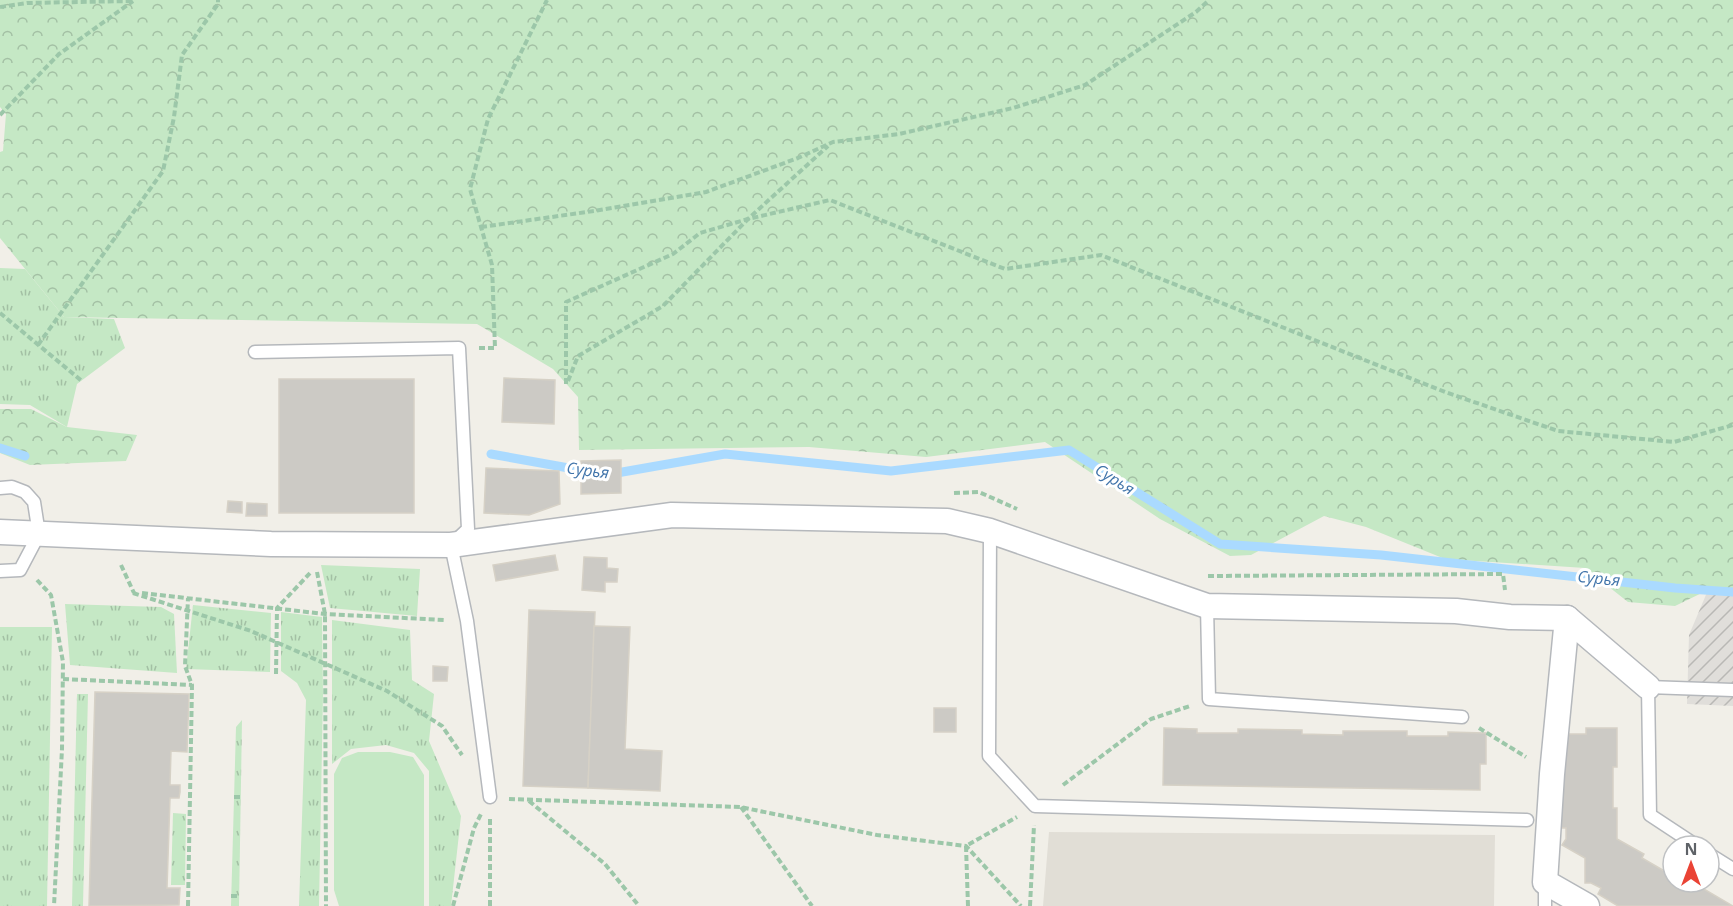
<svg xmlns="http://www.w3.org/2000/svg" width="1733" height="906" font-family="'Open Sans',sans-serif">
  <style>
    .industrial { fill: url(#industrial-furrows) }
    .education { fill: #e1ded6 }
    .grass { fill: url(#grass-tufts) }
    .forest { fill: url(#forest-crowns) }
    .pitch { fill: #c5e8c5 }
    .lines { fill: none; stroke-linecap: round; stroke-linejoin: round }
    .stream { stroke: #aadaff; stroke-width: 9 }
    .building { fill: #cccac5; stroke: #d6d1c6; stroke-width: 1.5 }
    .lane-casing { stroke: #b5b8bc; stroke-width: 15 }
    .street-casing { stroke: #b5b8bc; stroke-width: 27 }
    .path { stroke: #9cc7a9; stroke-width: 4; stroke-dasharray: 6 3; stroke-linecap: butt }
    .lane { stroke: #fff; stroke-width: 12 }
    .street { stroke: #fff; stroke-width: 24 }
    .labels { text-anchor: middle; stroke-width: 6; stroke-linejoin: round; paint-order: stroke }
    .water-label { font-size: 16px; font-style: italic; fill: #4174aa; stroke: #fff }
  </style>
  <defs>
    <pattern id="industrial-furrows" width="10" height="10" patternUnits="userSpaceOnUse" patternTransform="scale(1.5)"><rect width="10" height="10" fill="#e0deda"/><path d="M-1 1l2-2M0 10L10 0M9 11l2-2" fill="none" stroke="#b9b8b5"/></pattern>
    <pattern id="grass-tufts" width="24" height="20" patternUnits="userSpaceOnUse" patternTransform="scale(1.5)"><rect width="24" height="20" fill="#c5e8c5"/><path d="M3 7l-1-3M5 7V3M7 7l1-3M15 17l-1-3M17 17v-4M19 17l1-3" fill="none" stroke="#a3c0a4"/></pattern>
    <pattern id="forest-crowns" width="20" height="18" patternUnits="userSpaceOnUse" patternTransform="scale(1.5)"><rect width="20" height="18" fill="#c5e8c5"/><path d="M2 6a3 3 0 1 1 6 0M12 15a3 3 0 1 1 6 0" fill="none" stroke="#a3c0a4"/></pattern>
  </defs>
  <rect width="100%" height="100%" fill="#f1efe8"/>
  <!-- industrial -->
  <path class="industrial" d="M1733 589V706L1687 704 1689 635 1708 590Z"/>
  <!-- education -->
  <path class="education" d="M1049 832 1495 835 1494 906H1043Z"/>
  <!-- grass -->
  <g class="grass">
    <path d="M0 268 25 269 64 317 114 319 125 348 77 384 67 427 30 405 0 404Z"/>
    <path d="M321 565 420 569 417 616 330 608Z"/>
    <path d="M65 604 161 607 174 614 177 673 70 665Z"/>
    <path d="M193 605 271 613 270 672 186 669Z"/>
    <path d="M281 612 322 617 323 694 319 906H299L306 700 297 683 281 671Z"/>
    <path d="M332 620 410 630 412 680 434 694 429 741 461 816 451 906H429V771L414 753 386 745 351 749 332 764Z"/>
    <path d="M0 627H52L47 906H0Z"/>
    <path d="M77 694H88L83 906H72Z"/>
    <path d="M242 720 239 906H231L236 727Z"/>
    <path d="M173 813 186 814 185 885H171Z"/>
  </g>
  <!-- forest -->
  <g class="forest">
    <path d="M0 0H1733V589L1708 590 1675 606 1628 602 1585 568 1445 559 1366 527 1324 516 1251 555 1230 556 1160 519 1045 442 926 457 809 447 579 450 578 397 553 369 477 324 64 317 0 238V152L3 151 6 114 0 107Z"/>
    <path d="M0 409H31L67 427 137 435 126 461 30 465 0 453Z"/>
  </g>
  <!-- pitch -->
  <path class="pitch" d="M358 752H390L413 757 424 775V906H339L334 890V774L342 758Z"/>
  <g class="lines">
    <!-- stream -->
    <g class="stream">
      <path d="M0 448 25 456"/>
      <path d="M491 454 591 472"/>
      <path d="M611 474 725 454 891 471 1069 450 1220 544 1381 555 1675 588 1733 592"/>
    </g>
  </g>
  <!-- building -->
  <g class="building">
    <path d="M504 378 555 380 554 424 502 422Z"/>
    <rect x="279" y="379" width="135" height="134"/>
    <path d="M621 460V493L581 494V461Z"/>
    <path d="M486 468 559 471 560 504 529 515 484 513Z"/>
    <path d="M228 501 242 502V513L227 512Z"/>
    <path d="M247 503 267 504V516H246Z"/>
    <path d="M555 555 558 570 496 581 493 565Z"/>
    <path d="M584 557 607 558V568L618 569 617 582H605V592L582 590Z"/>
    <path d="M529 610 595 612 588 788 523 786Z"/>
    <path d="M594 626 630 627 625 749 662 751 660 791 588 788Z"/>
    <path d="M433 666 448 667 447 681H433Z"/>
    <path d="M95 692 189 694 187 752 171 751 170 785H180V792L179 798H170L167 888H180L179 905 89 906Z"/>
    <rect x="934" y="708" width="22" height="24"/>
    <path d="M1164 728 1197 729V733H1238V729L1302 730V734L1343 735V731H1407V736H1448V732L1486 733V764H1480V790L1163 785Z"/>
    <path d="M1586 728H1617V767H1613V808H1617V839L1644 854 1642 858 1673 876V882H1692L1733 906H1618L1598 894 1601 888 1591 883H1585V858L1562 845 1566 839V828H1559V734H1586Z"/>
  </g>
  <g class="lines">
    <!-- lane casing -->
    <g class="lane-casing">
      <g id="lane">
        <path d="M255 352 459 348 468 529 451 545 467 621 490 797"/>
        <path d="M0 488 12 487 25 492 34 502 39 534 20 570 0 571"/>
        <path d="M990 531 989 756 1035 806 1527 820"/>
        <path d="M1207 606 1209 699 1462 717"/>
        <path d="M1697 846 1650 815 1648 687 1733 690"/>
        <path d="M1709 854 1733 869"/>
        <path d="M1545 906V882"/>
      </g>
    </g>
    <!-- street casing -->
    <g class="street-casing">
      <g id="street">
        <path d="M0 532 271 544 451 545 672 515 947 521 990 531 1207 606 1456 611 1510 617 1567 618 1648 687"/>
        <path d="M1567 618 1552 774 1545 882 1587 906"/>
      </g>
    </g>
    <!-- path -->
    <g class="path">
      <path d="M0 7 27 3 131 1"/>
      <path d="M0 115 59 54 133 1"/>
      <path d="M481 227 594 211 706 192 798 158 833 142 899 134 1013 108 1085 85 1196 12 1209 0"/>
      <path d="M0 313 83 382"/>
      <path d="M38 345 163 171 174 117 182 55 218 4V0"/>
      <path d="M479 348H495L492 265 470 189 488 119 547 0"/>
      <path d="M568 381 578 356 663 306 748 219 828 146"/>
      <path d="M566 384V302L673 254 700 233 748 219 830 200 1005 269 1101 255 1445 392 1558 431 1674 442 1733 425"/>
      <path d="M954 493 979 492 1017 509"/>
      <path d="M121 565 134 593"/>
      <path d="M317 572 325 614 326 906"/>
      <path d="M1208 576 1503 574 1505 590"/>
      <path d="M37 580 51 595 63 662 62 749 54 906"/>
      <path d="M133 593 251 631 387 691 442 726 462 755"/>
      <path d="M142 593 325 614 445 620"/>
      <path d="M276 674 277 608 312 571"/>
      <path d="M63 679 192 685"/>
      <path d="M1479 728 1526 757"/>
      <path d="M1063 785 1151 719 1190 706"/>
      <path d="M234 797H241"/>
      <path d="M509 799 740 807 877 835 966 846 1021 906"/>
      <path d="M529 801 605 864 639 906"/>
      <path d="M741 807 812 906"/>
      <path d="M231 896H239"/>
      <path d="M188 906 192 685 185 666 188 598"/>
      <path d="M453 906 474 828 481 814"/>
      <path d="M490 906V817"/>
      <path d="M968 906 966 846 1017 817"/>
      <path d="M1030 906 1034 825"/>
    </g>
    <!-- lane -->
    <use href="#lane" class="lane"/>
    <!-- street -->
    <use href="#street" class="street"/>
  </g>
  <g class="labels">
    <!-- water labels -->
    <g class="water-label">
      <text transform="translate(588 470) rotate(7)" y="6">Сурья</text>
      <text transform="translate(1115 479) rotate(32)" y="6">Сурья</text>
      <text transform="translate(1599 578) rotate(6)" y="6">Сурья</text>
    </g>
  </g>
  <!-- north arrow -->
  <g transform="translate(1691 864)"><circle r="28" fill="#ffffff" stroke="#bfc1c3" stroke-width="1.5"/>
  <path d="M0-4.5L10 22L0 15L-10 22Z" fill="#ea4335"/>
  <text y="-9" font-size="16" font-weight="bold" text-anchor="middle" fill="#5f6368">N</text>
  </g>
</svg>
